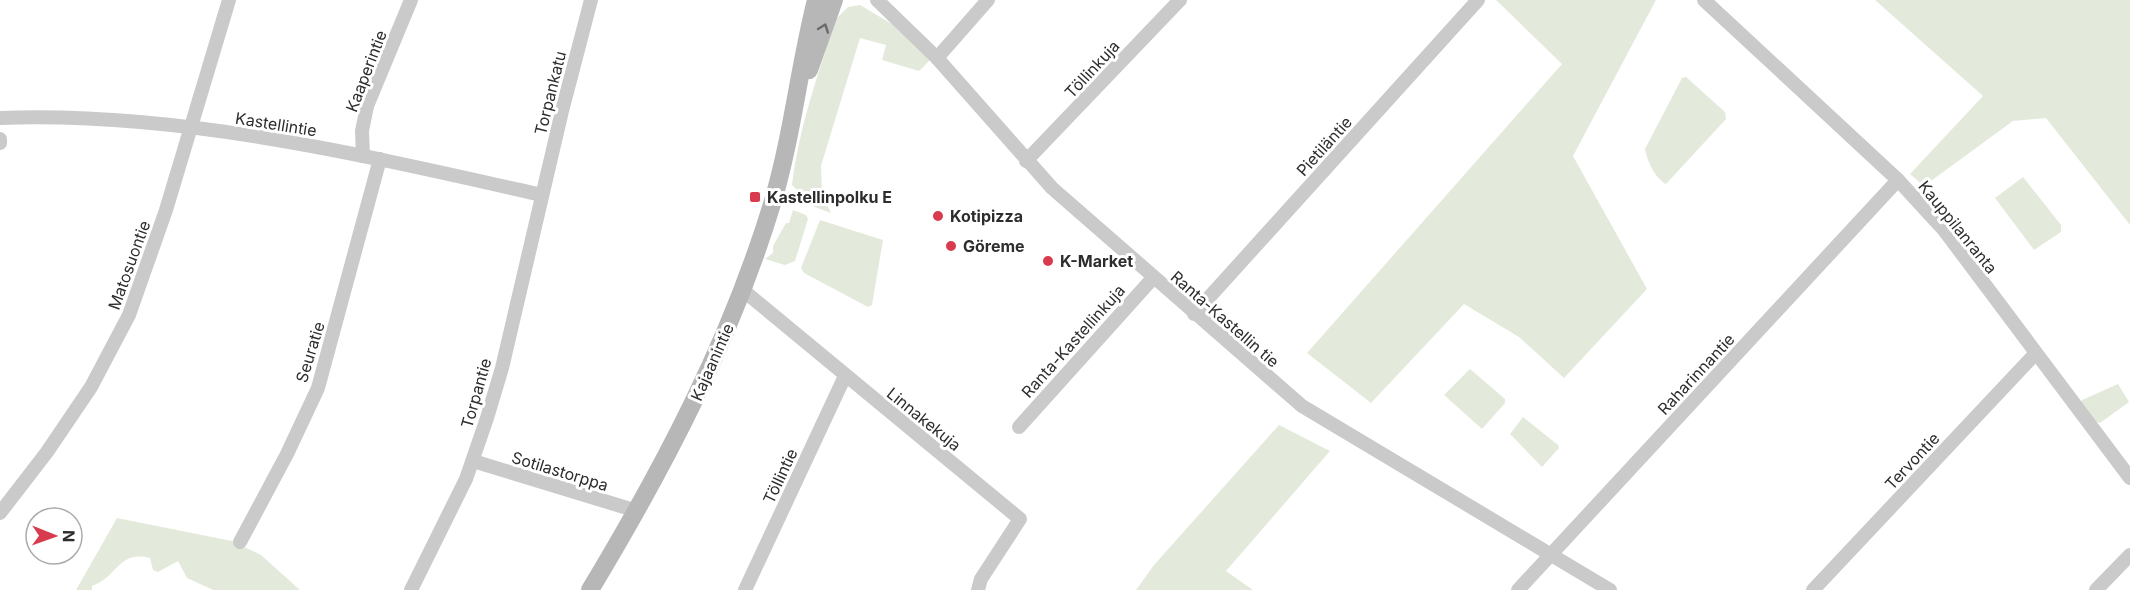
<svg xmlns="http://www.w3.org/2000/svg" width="2130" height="590" font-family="Inter,sans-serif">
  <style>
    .green { fill: #e4eadb }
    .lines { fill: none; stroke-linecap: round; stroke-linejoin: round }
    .minor { stroke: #cacaca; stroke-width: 14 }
    .secondary { stroke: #b7b7b7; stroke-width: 18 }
    .oneway { stroke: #6b6b6b }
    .poi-dot { fill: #d83b4e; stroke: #fff; stroke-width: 2 }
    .labels { text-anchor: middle; stroke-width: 6; stroke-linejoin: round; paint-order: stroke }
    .street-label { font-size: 16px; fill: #2d2d2d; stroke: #fff }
    .poi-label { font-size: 16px; font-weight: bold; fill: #2d2d2d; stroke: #fff; text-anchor: start }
  </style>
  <rect width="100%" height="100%" fill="#fff"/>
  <!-- green -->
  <g class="green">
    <path d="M1496 0H1656L1573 156 1647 289 1564 378 1519 337 1464 304 1371 403 1307 353 1562 64Z"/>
    <path d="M1875 0H2130V225L2046 118 2013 121 1924 186 1910 174 1983 96Z"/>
    <path d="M860 5 892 24 930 60 919 71 882 60 886 45 860 38 821 166 822 195 831 213 796 200V189L792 185C799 127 818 74 836 19L848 7Z"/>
    <path d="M1686 77 1725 112 1726 119 1666 184C1655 178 1647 161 1645 149L1682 78Z"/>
    <path d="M2023 177 2061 225V232L2034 250 1995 198Z"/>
    <path d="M793 210 806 215 808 219 795 261 785 265 765 259 773 253V246L786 223H789Z"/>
    <path d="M820 220 883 240 872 305 868 307 804 273 801 268Z"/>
    <path d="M1470 369 1505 399V403L1482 429 1444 395Z"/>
    <path d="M2118 384 2129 402 2100 423 2094 421 2081 403 2082 400Z"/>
    <path d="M1523 417 1558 445 1559 448 1542 467 1510 434Z"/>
    <path d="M1279 425 1330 451 1226 571 1253 590H1136L1154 565Z"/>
    <path d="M117 518 232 541 261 555 300 590H213L187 578 178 561 158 572 153 570 150 558C118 550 118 577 92 586V590H76Z"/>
  </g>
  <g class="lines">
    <!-- minor -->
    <g class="minor">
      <path d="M877 0 937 58 1052 188 1302 406 1610 590"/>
      <path d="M1704 0 1898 180 1944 230 2130 478"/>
      <path d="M937 58 988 0"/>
      <path d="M0 118C179 111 368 156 542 195"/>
      <path d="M0 139V143"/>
      <path d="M363 156 362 131 367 106 411 0"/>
      <path d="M1026 161 1180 0"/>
      <path d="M744 291 1020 519 981 579 978 590"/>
      <path d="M1194 314 1478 0"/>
      <path d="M1019 427 1153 278"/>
      <path d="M473 461 637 511"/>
      <path d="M0 513 47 452 91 387 129 315 166 210 229 0"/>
      <path d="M240 542 287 454 318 388 380 159"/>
      <path d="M411 590 466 479 487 418 502 368 562 111 591 0"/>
      <path d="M745 590 845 376"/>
      <path d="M1518 590 1898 180"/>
      <path d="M1813 590 2035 354"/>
      <path d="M2096 590 2130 555"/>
    </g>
    <!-- secondary -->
    <g class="secondary">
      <path d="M809 70 834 0"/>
      <path d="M590 590C664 467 730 342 772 204 792 138 799 67 816 0"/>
    </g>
  </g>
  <!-- one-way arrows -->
  <defs><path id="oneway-chevron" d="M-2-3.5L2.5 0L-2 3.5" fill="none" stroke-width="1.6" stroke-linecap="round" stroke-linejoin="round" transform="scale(1.5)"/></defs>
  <use class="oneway" href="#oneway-chevron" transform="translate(824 28) rotate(-70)"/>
  <!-- markers -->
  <g class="poi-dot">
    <rect x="749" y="191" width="12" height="12" rx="3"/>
    <circle cx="938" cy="216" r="6"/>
    <circle cx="951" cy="246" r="6"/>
    <circle cx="1048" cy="261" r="6"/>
  </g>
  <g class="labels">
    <!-- street labels -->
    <g class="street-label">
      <text transform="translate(1092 69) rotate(-47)" y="6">Töllinkuja</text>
      <text transform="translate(366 71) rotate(-69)" y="6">Kaaperintie</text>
      <text transform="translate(550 93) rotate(-76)" y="6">Torpankatu</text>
      <text transform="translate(276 124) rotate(9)" y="6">Kastellintie</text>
      <text transform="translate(1324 146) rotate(-48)" y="6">Pietiläntie</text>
      <text transform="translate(1958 227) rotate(51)" y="6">Kauppilanranta</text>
      <text transform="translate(129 265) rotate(-70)" y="6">Matosuontie</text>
      <text transform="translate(1225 319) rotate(41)" y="6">Ranta-Kastellin tie</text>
      <text transform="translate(1073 341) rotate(-48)" y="6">Ranta-Kastellinkuja</text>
      <text transform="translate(310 352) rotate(-73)" y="6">Seuratie</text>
      <text transform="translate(712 362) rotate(-66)" y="6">Kajaanintie</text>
      <text transform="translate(1696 374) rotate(-47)" y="6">Raharinnantie</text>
      <text transform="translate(476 393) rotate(-74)" y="6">Torpantie</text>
      <text transform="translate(924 419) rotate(39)" y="6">Linnakekuja</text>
      <text transform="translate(1912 461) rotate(-47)" y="6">Tervontie</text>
      <text transform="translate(560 471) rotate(17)" y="6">Sotilastorppa</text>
      <text transform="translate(780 476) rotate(-65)" y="6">Töllintie</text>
    </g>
    <!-- poi labels -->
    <g class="poi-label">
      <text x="767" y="203">Kastellinpolku E</text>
      <text x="950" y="222">Kotipizza</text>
      <text x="963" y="252">Göreme</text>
      <text x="1060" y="267">K-Market</text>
    </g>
  </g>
  <!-- north arrow -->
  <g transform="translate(54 536) rotate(91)"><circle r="28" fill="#ffffff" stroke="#ababab" stroke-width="1.5"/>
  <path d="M0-4.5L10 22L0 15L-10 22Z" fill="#d83b4e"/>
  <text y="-9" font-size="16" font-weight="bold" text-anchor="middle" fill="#2d2d2d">N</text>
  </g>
</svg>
